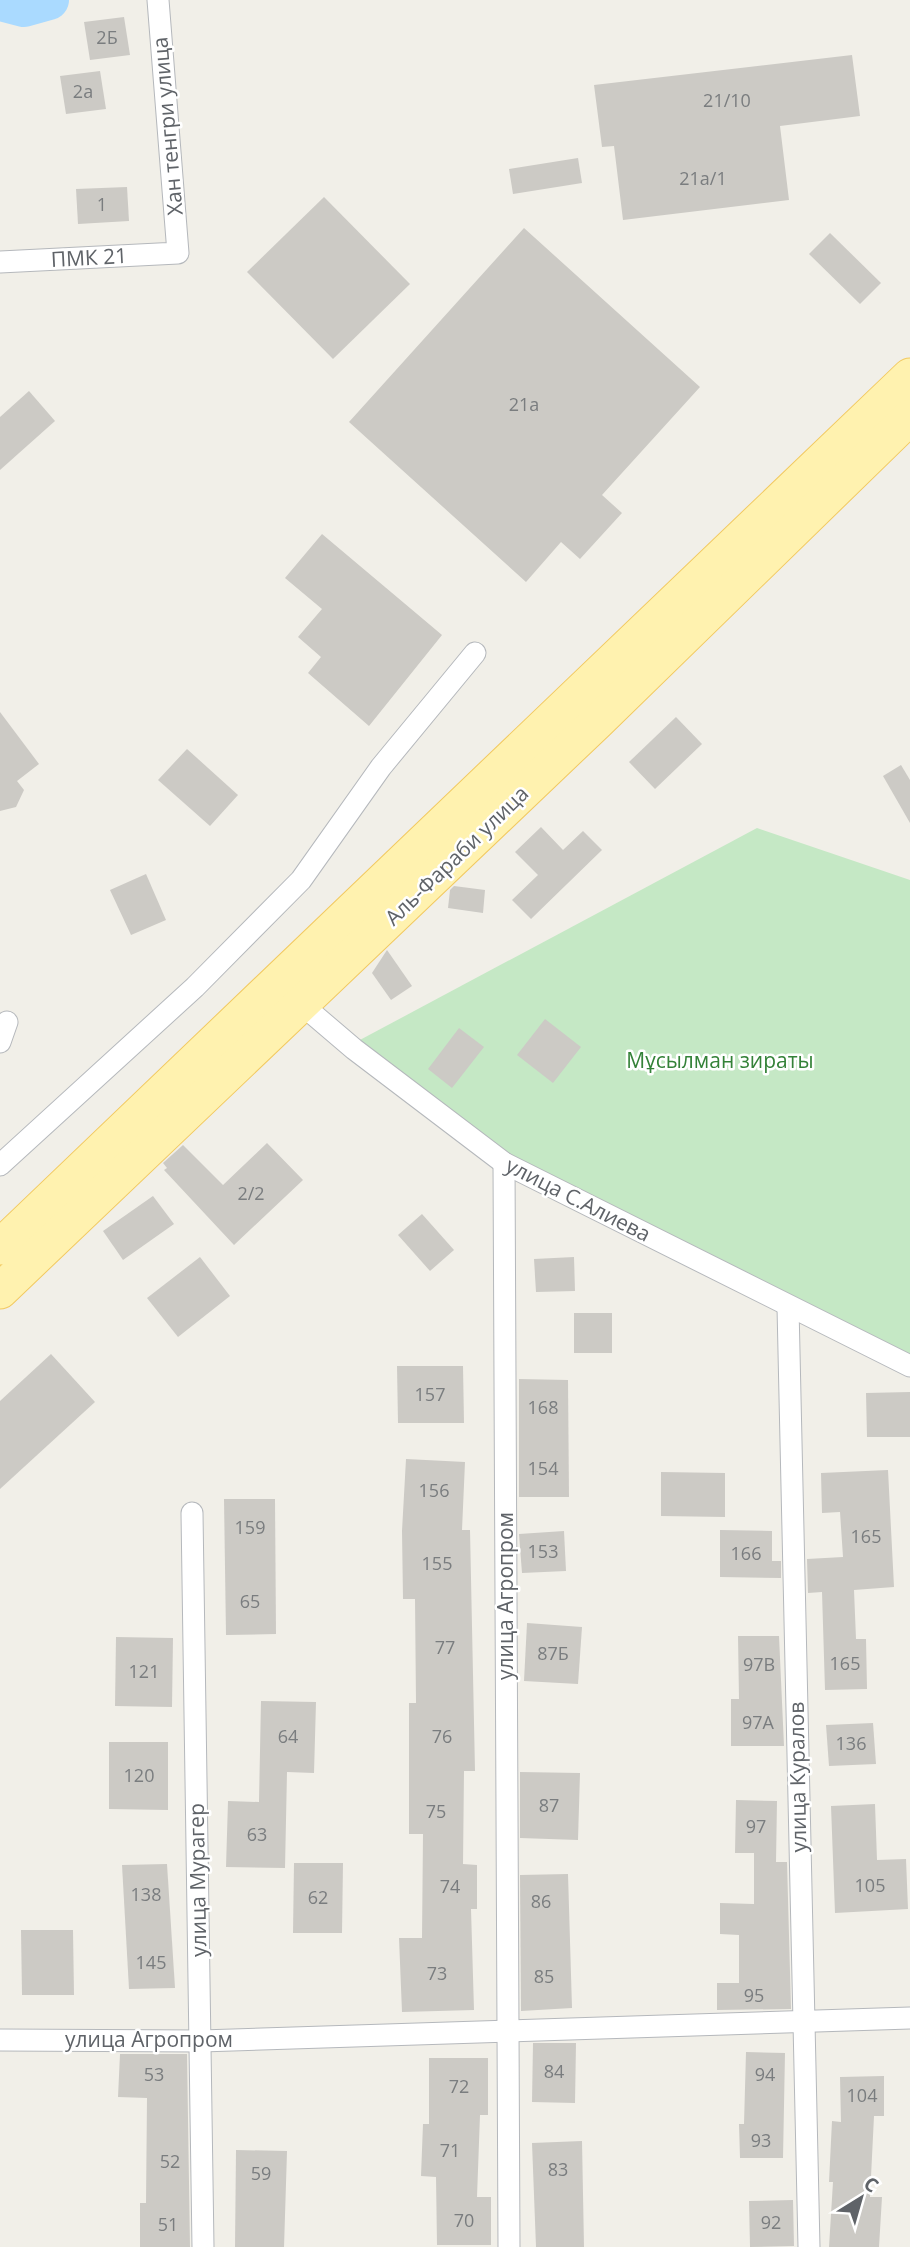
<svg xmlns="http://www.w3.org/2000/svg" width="910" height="2247" font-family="'Open Sans',sans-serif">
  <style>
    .green { fill: #c5e8c5 }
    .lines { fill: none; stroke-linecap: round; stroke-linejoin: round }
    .river { stroke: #aadaff; stroke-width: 40 }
    .building { fill: #cccac5 }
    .minor-casing { stroke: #b5b8bc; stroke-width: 23 }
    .primary-casing { stroke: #f2c960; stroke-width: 37 }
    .minor { stroke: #fff; stroke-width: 21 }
    .primary { stroke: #fff2af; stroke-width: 35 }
    .labels { text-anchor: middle; stroke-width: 5; stroke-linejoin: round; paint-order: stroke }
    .number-label { font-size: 18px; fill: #7a7d7f }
    .street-label { font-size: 21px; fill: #5f6368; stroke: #fff }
    .park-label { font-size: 21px; fill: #348238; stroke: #fff }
  </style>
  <rect width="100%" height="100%" fill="#f1efe8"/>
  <!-- green -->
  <path class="green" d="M757 828 910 880V1366L504 1163 343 1049Z"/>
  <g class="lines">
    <!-- river -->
    <path class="river" d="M0 1 24 7 49 0"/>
  </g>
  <!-- building -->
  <g class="building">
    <path d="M124 17 130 55 90 60 84 22Z"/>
    <path d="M852 55 860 116 780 126 789 200 623 220 614 146 602 147 594 85Z"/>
    <path d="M100 71 106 109 66 114 60 76Z"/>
    <path d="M578 158 582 183 513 194 509 169Z"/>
    <path d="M127 187 129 221 78 224 76 189Z"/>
    <path d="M324 197 410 284 333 359 247 272Z"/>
    <path d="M524 228 700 387 602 495 622 513 580 559 561 542 526 582 349 422Z"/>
    <path d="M830 233 881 283 860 304 809 254Z"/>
    <path d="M29 391 55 421 0 470V417Z"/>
    <path d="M322 534 442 635 369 726 308 673 321 657 298 637 322 609 285 578Z"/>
    <path d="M0 712 39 764 17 781 24 790 16 807 0 811Z"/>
    <path d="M676 717 702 744 655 789 629 762Z"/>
    <path d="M187 749 238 795 210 826 158 780Z"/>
    <path d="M901 765 910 780V823L883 776Z"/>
    <path d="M541 827 563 850 583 831 602 850 531 919 512 900 538 875 515 852Z"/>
    <path d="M146 874 166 920 131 935 110 890Z"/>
    <path d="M454 886 485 890 483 913 448 908 450 890Z"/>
    <path d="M387 950 412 986 391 1000 372 973Z"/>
    <path d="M545 1019 581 1047 553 1083 517 1055Z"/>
    <path d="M459 1028 484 1047 452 1088 428 1069Z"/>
    <path d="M267 1143 303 1180 234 1245 164 1170 167 1168 163 1163 183 1145 223 1185Z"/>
    <path d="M153 1196 174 1224 123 1260 103 1231Z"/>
    <path d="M422 1214 454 1250 430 1271 398 1235Z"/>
    <path d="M200 1257 230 1296 178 1337 147 1298Z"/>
    <path d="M574 1257 575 1291 536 1292 534 1259Z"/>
    <rect x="574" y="1313" width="38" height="40"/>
    <path d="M51 1354 95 1402 0 1489V1401Z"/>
    <path d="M397 1366H463L464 1423H398Z"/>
    <path d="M519 1379 568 1380 569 1497H519Z"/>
    <path d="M910 1392V1437H867L866 1393Z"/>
    <path d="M406 1459 465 1462 462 1530H470L475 1771H464L463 1864 477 1865V1909H471L474 2010 402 2012 399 1938H422L423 1834H409V1703H416L415 1599H403L402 1531Z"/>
    <path d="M888 1470 894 1587 854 1590 856 1639H866L867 1689 825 1690 822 1592 808 1593 807 1559 843 1557 840 1512 822 1513 821 1473Z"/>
    <path d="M661 1472 725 1473V1517L661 1516Z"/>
    <path d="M224 1499H275L276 1634 226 1635Z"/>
    <path d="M720 1530 772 1531V1561H781V1578L720 1577Z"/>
    <path d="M564 1531 566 1571 522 1573 519 1534Z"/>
    <path d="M527 1623 582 1627 578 1684 524 1681Z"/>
    <path d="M738 1636H779L784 1746H731V1699H739Z"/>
    <path d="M116 1637 173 1638 172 1707 115 1706Z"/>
    <path d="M261 1701 316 1702 314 1773 287 1772 285 1868 226 1867 228 1801 259 1802Z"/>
    <path d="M873 1723 876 1764 829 1766 826 1725Z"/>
    <path d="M109 1742H168V1810L109 1809Z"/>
    <path d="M520 1772 580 1773 578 1840 520 1838Z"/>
    <path d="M736 1800 777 1801 776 1862H787L791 2009 717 2010V1983H739V1935L720 1934V1903L754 1904V1853H735Z"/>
    <path d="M875 1804 877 1860 906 1859 908 1909 835 1913 831 1806Z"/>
    <path d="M294 1863H343L342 1933H293Z"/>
    <path d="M167 1864 175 1988 129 1989 122 1865Z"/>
    <path d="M568 1874 572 2008 521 2011 520 1875Z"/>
    <path d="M21 1930H73L74 1995H22Z"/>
    <path d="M533 2043H576L575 2103 532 2102Z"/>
    <path d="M746 2052 785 2053 783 2158H740L739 2124H744Z"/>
    <path d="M120 2054H187L190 2247H140V2203H146L147 2098 118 2097Z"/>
    <path d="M429 2058H488V2115H480L477 2197H491V2245H437L436 2177 421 2176 423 2124H429Z"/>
    <path d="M884 2076V2116H874L870 2197H882L879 2247H829L833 2182H829L832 2121 841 2122 840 2077Z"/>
    <path d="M582 2141 584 2247H536L532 2143Z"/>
    <path d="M236 2150 287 2151 284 2247H235Z"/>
    <path d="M793 2200 794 2246 750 2247 749 2201Z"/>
  </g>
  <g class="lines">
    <!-- minor casing -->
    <g class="minor-casing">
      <g id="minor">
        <path d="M0 262 178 253 158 0"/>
        <path d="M293 997 354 1049 504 1163 910 1366"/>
        <path d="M0 1042 7 1022"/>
        <path d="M504 1163 509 2247"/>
        <path d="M0 1165 195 987 301 880 381 767 475 653"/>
        <path d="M788 1307 809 2247"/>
        <path d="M192 1513 203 2247"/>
        <path d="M0 2040 201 2041 910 2018"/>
      </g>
    </g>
    <!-- primary casing -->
    <g class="primary-casing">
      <g id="primary">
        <path d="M0 1247 910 376"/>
        <path d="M0 1291 597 722 910 417"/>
      </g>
    </g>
    <!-- minor -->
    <use href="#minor" class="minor"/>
    <!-- primary -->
    <use href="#primary" class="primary"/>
  </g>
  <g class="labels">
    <!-- number labels -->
    <g class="number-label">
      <text x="107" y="44">2Б</text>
      <text x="83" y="98">2а</text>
      <text x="727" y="107">21/10</text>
      <text x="703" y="185">21а/1</text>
      <text x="102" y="211">1</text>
      <text x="524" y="411">21а</text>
      <text x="251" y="1200">2/2</text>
      <text x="430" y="1401">157</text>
      <text x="543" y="1414">168</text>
      <text x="543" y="1475">154</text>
      <text x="434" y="1497">156</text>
      <text x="250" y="1534">159</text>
      <text x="866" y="1543">165</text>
      <text x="543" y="1558">153</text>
      <text x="746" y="1560">166</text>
      <text x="437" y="1570">155</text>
      <text x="250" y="1608">65</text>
      <text x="445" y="1654">77</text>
      <text x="553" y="1660">87Б</text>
      <text x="845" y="1670">165</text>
      <text x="759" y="1671">97В</text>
      <text x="144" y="1678">121</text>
      <text x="758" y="1729">97А</text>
      <text x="288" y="1743">64</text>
      <text x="442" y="1743">76</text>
      <text x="851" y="1750">136</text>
      <text x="139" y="1782">120</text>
      <text x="549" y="1812">87</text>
      <text x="436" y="1818">75</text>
      <text x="756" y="1833">97</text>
      <text x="257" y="1841">63</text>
      <text x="870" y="1892">105</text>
      <text x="450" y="1893">74</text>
      <text x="146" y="1901">138</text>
      <text x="318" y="1904">62</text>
      <text x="541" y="1908">86</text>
      <text x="151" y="1969">145</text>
      <text x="437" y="1980">73</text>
      <text x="544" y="1983">85</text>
      <text x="754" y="2002">95</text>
      <text x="554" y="2078">84</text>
      <text x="154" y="2081">53</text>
      <text x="765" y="2081">94</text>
      <text x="459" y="2093">72</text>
      <text x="862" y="2102">104</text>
      <text x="761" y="2147">93</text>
      <text x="450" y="2157">71</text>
      <text x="170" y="2168">52</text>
      <text x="558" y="2176">83</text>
      <text x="261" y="2180">59</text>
      <text x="464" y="2227">70</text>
      <text x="771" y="2229">92</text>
      <text x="168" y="2231">51</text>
    </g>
    <!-- street labels -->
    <g class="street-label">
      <text transform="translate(168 126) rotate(-95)" y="7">Хан тенгри улица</text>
      <text transform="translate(89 258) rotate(-3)" y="7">ПМК 21</text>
      <text transform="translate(457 856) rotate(-44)" y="7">Аль-Фараби улица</text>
      <text transform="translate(578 1200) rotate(27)" y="7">улица С.Алиева</text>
      <text transform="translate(506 1596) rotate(-90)" y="7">улица Агропром</text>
      <text transform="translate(798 1777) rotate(-91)" y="7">улица Куралов</text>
      <text transform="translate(198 1880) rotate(-91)" y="7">улица Мурагер</text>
      <text x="149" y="2047">улица Агропром</text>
    </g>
    <!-- park labels -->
    <g class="park-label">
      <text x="720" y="1068">Мұсылман зираты</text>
    </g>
  </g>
  <!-- north arrow -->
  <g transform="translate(861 2198) rotate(37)" stroke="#ffffff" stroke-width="5" paint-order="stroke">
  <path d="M0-5L12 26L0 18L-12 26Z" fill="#5f6368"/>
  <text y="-10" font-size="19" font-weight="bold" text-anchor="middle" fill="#5f6368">С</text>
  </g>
</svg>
